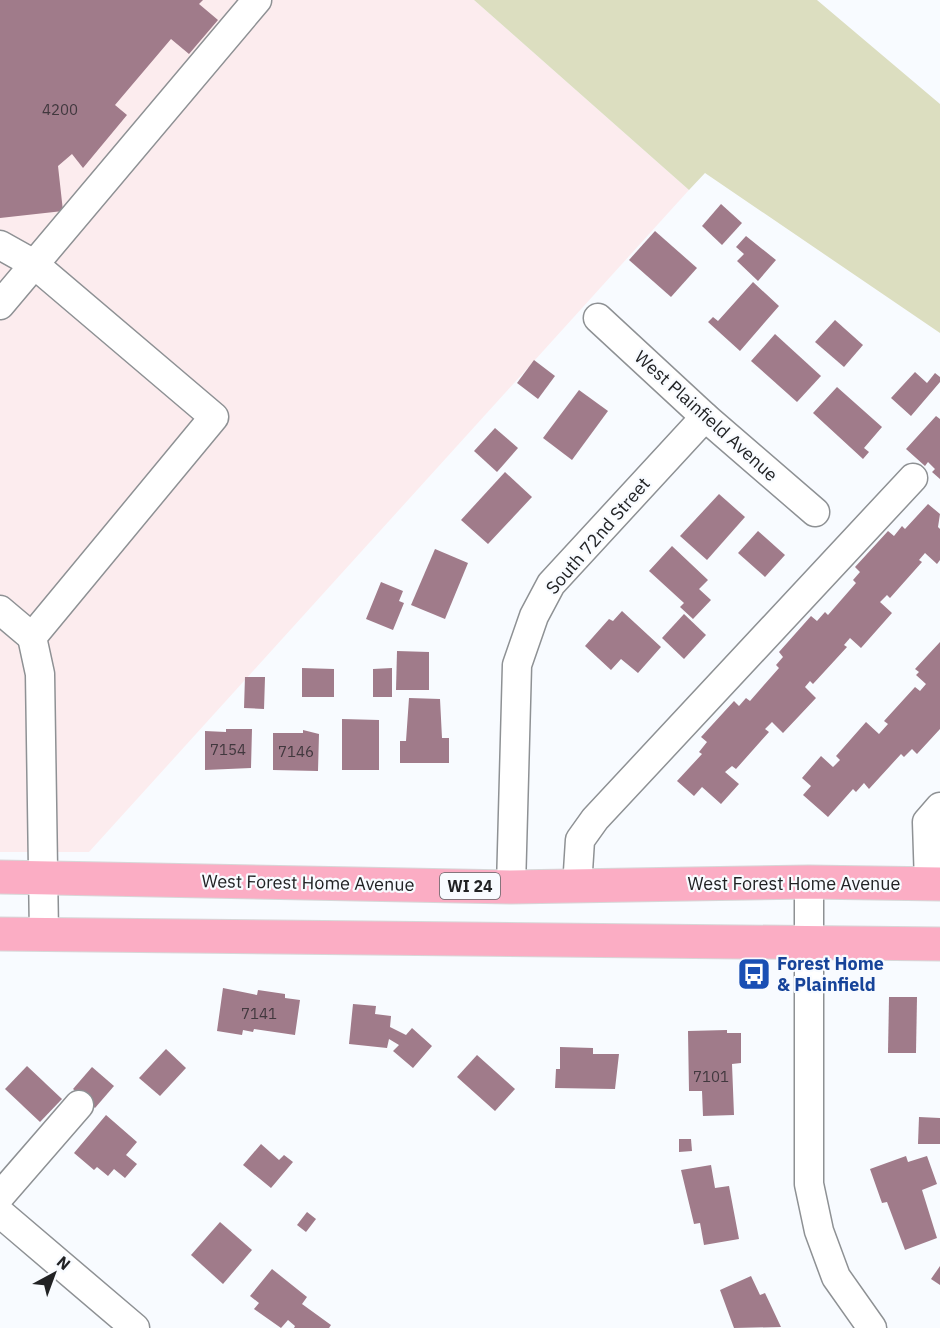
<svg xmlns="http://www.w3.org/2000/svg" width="940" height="1328" font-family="'IBM Plex Sans',sans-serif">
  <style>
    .commercial { fill: #fcecee }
    .green { fill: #dcdec0 }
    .building { fill: #a07b8a }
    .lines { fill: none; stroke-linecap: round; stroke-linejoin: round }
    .minor-casing { stroke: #8e9194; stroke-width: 31 }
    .major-casing { stroke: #d7d7d8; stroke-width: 35 }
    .minor { stroke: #fff; stroke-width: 28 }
    .major { stroke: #fbadc4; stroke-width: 33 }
    .labels { text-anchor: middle; stroke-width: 4.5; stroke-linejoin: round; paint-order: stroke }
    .number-label { font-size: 15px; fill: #41383e }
    .shield { fill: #f8fbff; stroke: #626366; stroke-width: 1.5 }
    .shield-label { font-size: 16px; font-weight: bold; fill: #212224 }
    .street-label { font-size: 18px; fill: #212224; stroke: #f8fbff }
    .transit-label { font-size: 18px; font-weight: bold; fill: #164399; stroke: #f8fbff; text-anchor: start }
  </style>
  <rect width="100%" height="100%" fill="#f8fbff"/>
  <!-- commercial -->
  <path class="commercial" d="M0 0H474L689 190 89 852H0Z"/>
  <!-- green -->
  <path class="green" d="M474 0H817L940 104V333L705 173 689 190Z"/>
  <!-- building -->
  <g class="building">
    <path d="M0 0H203L199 4 218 20 189 54 171 39 115 105 127 115 83 168 72 154 58 166 63 211 0 218Z"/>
    <path d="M721 204 742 223 722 245 702 226Z"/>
    <path d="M655 231 697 268 671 297 629 260Z"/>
    <path d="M746 236 776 260 758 281 737 261 744 254 736 247Z"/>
    <path d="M753 282 779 306 740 351 708 322 713 317 718 321Z"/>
    <path d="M835 320 863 345 844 367 815 342Z"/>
    <path d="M775 334 821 376 797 402 751 361Z"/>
    <path d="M534 360 555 376 538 399 517 383Z"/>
    <path d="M915 372 927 383 935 373 940 377V382L911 416 891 398Z"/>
    <path d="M837 387 882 427 864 448 869 452 863 459 813 413Z"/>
    <path d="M579 390 608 411 572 460 543 438Z"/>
    <path d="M936 416 940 419V479L932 472 935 469 928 462 925 466 906 449Z"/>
    <path d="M495 428 518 448 497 472 474 451Z"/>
    <path d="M505 472 532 497 488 544 461 520Z"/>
    <path d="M719 494 745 517 707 560 680 536Z"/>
    <path d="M928 504 940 514 938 527 940 529V560L937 564 925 553 919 560 922 562 890 598 887 595 880 602 892 613 861 648 850 638 844 645 847 647 813 684 810 681 805 687 816 698 783 733 772 722 765 729 769 732 736 769 732 766 725 772 739 784 721 804 702 787 694 796 677 781 702 754 699 752 707 742 701 737 734 701 739 706 746 698 750 701 779 668 776 665 783 657 779 652 811 616 817 621 825 612 828 615 856 583 853 580 860 572 855 567 888 531 894 536 902 526 905 529Z"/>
    <path d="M758 531 785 555 765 577 738 553Z"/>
    <path d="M672 546 708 580 699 589 711 600 693 619 680 607 684 603 649 571Z"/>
    <path d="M435 549 468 563 445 619 411 605Z"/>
    <path d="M381 582 403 591 399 601 404 603 393 630 366 619Z"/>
    <path d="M622 611 661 647 638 673 621 659 611 670 585 646 609 619 613 621Z"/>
    <path d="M684 614 706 635 684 659 662 638Z"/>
    <path d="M940 642V729L917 754 912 749 904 757 901 754 869 789 864 783 856 792 853 789 828 817 803 795 811 786 802 778 821 756 833 767 840 760 836 756 866 722 879 734 888 724 884 721 915 687 920 691 926 684 916 675 919 672 915 669Z"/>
    <path d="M397 651 429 652V690H396Z"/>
    <path d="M302 668 334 669V697H302Z"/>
    <path d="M392 668V697H373V669Z"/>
    <path d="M245 677H265L264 709 244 708Z"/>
    <path d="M409 698 440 699 442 738H449V763H400V741H406Z"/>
    <path d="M342 719 379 720V770H342Z"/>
    <path d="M226 729H252L251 768 205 770V731L226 732Z"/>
    <path d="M303 730 319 734 318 771 273 770V733H303Z"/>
    <path d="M223 988 257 995 258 990 285 994V998L300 1000 295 1035 254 1029 253 1032 243 1030 242 1035 217 1031Z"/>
    <path d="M889 997H917L916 1053H888Z"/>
    <path d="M353 1004 376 1006 375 1014 391 1016 390 1027 406 1035 412 1028 432 1046 413 1068 393 1051 399 1045 389 1039 387 1048 349 1044Z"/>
    <path d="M727 1030V1033H741V1063L732 1064 734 1115 703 1116 702 1091H689L688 1031Z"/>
    <path d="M560 1047 593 1048V1054H619L615 1089 555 1088 556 1069H560Z"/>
    <path d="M166 1049 186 1068 160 1096 139 1078Z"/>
    <path d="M477 1055 515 1089 495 1111 457 1077Z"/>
    <path d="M27 1066 62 1099 40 1122 5 1089Z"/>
    <path d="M92 1067 114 1086 95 1108 73 1089Z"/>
    <path d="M106 1115 137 1142 126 1155 137 1164 125 1178 114 1169 108 1176 97 1167 94 1170 74 1153Z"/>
    <path d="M919 1117 940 1118V1144H918Z"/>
    <path d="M679 1139H691L692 1151 679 1152Z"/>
    <path d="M261 1144 279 1160 284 1155 293 1162 271 1188 243 1165Z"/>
    <path d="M906 1156 908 1162 927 1156 937 1184 922 1190 937 1238 905 1250 887 1202 882 1203 870 1169Z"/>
    <path d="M711 1165 715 1188 729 1186 739 1239 704 1245 700 1223 694 1224 681 1170Z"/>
    <path d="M307 1212 316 1219 306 1232 297 1225Z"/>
    <path d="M220 1222 252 1250 223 1284 191 1255Z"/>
    <path d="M940 1266V1285L931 1279Z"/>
    <path d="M272 1269 307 1297 302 1304 331 1325 329 1328H294L295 1326 288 1320 281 1328 254 1309 259 1303 250 1296Z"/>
    <path d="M751 1276 760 1295 765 1293 781 1327 734 1328 720 1290Z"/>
  </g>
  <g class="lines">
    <!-- minor casing -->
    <g class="minor-casing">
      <g id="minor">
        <path d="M0 245 34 264 214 417 32 637 40 674 44 934"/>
        <path d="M0 305 257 0"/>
        <path d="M598 318 705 417 815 512"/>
        <path d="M0 610 32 637"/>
        <path d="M809 882V1184L819 1231 836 1277 872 1328"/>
        <path d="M929 884 927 822 940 807"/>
        <path d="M511 887 517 665 534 616 551 584 705 417"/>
        <path d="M577 887 580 840 595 819 913 478"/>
        <path d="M0 1196 79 1105"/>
        <path d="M0 1213 135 1328"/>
      </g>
    </g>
    <!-- major casing -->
    <g class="major-casing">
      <g id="major">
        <path d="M0 877 511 887 809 882 940 884"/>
        <path d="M0 934 940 944"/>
      </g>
    </g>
    <!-- minor -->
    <use href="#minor" class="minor"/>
    <!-- major -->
    <use href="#major" class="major"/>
  </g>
  <!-- icons -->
  <defs>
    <g id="bus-square" transform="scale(1.725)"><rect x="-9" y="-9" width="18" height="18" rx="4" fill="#1a4fb4" stroke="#f8fbff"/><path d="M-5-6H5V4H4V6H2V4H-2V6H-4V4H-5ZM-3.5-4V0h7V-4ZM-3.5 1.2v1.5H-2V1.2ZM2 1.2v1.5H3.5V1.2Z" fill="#fff"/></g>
  </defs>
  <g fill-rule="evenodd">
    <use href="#bus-square" x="754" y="974"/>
  </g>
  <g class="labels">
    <!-- number labels -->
    <g class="number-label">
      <text x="60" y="115">4200</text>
      <text x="228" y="755">7154</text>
      <text x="296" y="757">7146</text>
      <text x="259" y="1019">7141</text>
      <text x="711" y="1082">7101</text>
    </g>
    <!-- shield labels -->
    <rect class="shield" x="440" y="873" width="60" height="26" rx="4.5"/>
    <g class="shield-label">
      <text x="470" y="892">WI 24</text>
    </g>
    <!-- street labels -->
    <g class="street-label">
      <text transform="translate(706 416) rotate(42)" y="6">West Plainfield Avenue</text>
      <text transform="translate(598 536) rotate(-49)" y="6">South 72nd Street</text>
      <text transform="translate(308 883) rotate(1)" y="6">West Forest Home Avenue</text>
      <text x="794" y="890">West Forest Home Avenue</text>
    </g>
    <!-- transit labels -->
    <g class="transit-label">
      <text x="777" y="970">Forest Home<tspan x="777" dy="21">&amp; Plainfield</tspan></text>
    </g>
  </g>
  <!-- north arrow -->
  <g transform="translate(54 1274) rotate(41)" stroke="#f8fbff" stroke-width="4.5" paint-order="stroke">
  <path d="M0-4.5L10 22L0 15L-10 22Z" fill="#212224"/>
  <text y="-9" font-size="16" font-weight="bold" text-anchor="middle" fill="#212224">N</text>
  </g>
</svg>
